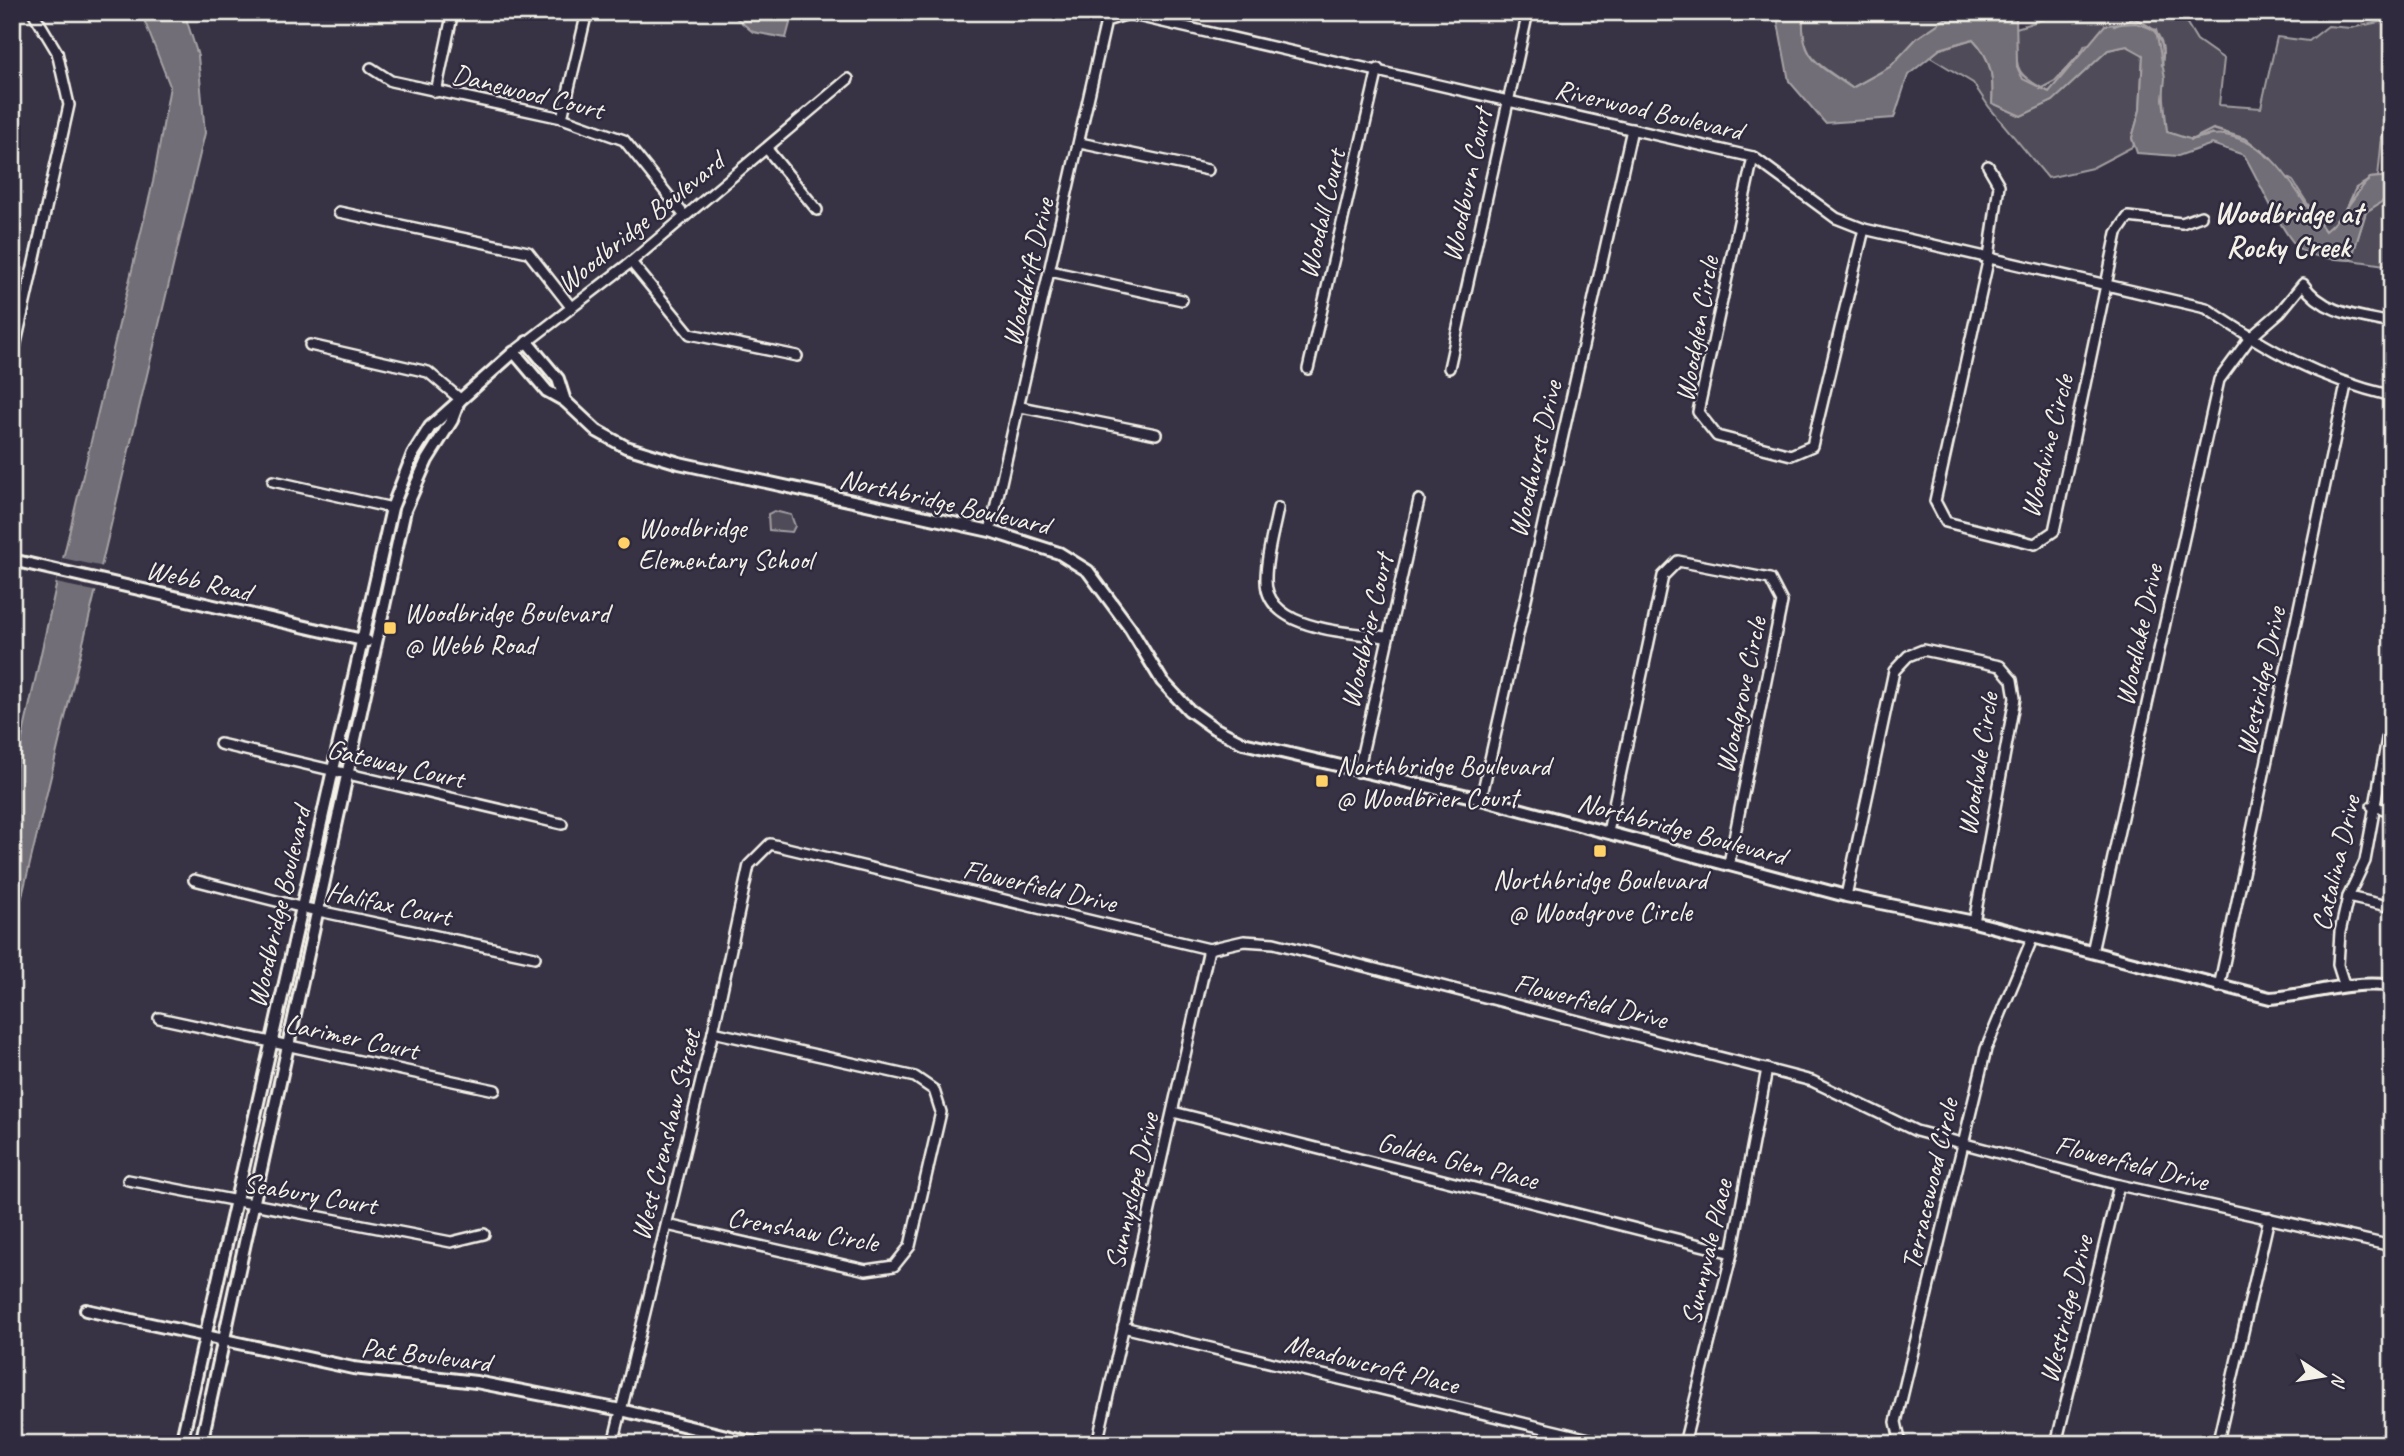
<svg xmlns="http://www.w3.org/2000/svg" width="2404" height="1456" font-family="Caveat,sans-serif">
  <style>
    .green { fill: #504b59; stroke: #a29ea0; stroke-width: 2 }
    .water { fill: #726e77; stroke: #a6a2a4; stroke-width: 2 }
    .pier { fill: #373244 }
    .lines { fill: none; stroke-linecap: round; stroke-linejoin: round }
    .stream { stroke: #a6a2a4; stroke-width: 2.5 }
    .minor-casing { stroke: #f4f1e8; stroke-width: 14 }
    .tertiary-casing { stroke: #f4f1e8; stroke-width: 16 }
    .minor { stroke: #2f2a3d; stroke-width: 9 }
    .tertiary { stroke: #2f2a3d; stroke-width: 10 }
    .poi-dot { fill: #ffd166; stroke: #2f2a3d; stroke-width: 2.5 }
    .labels { text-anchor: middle; stroke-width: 5; stroke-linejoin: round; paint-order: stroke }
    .street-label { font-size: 28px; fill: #f4f1e8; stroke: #2f2a3d }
    .poi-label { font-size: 28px; fill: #f4f1e8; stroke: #2f2a3d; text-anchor: start }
    .neighbourhood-label { font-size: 30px; font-weight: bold; fill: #f4f1e8; stroke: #2f2a3d }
  </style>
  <rect width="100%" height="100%" fill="#373244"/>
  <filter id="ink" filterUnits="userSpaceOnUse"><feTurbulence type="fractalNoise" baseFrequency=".0143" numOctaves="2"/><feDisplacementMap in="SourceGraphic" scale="14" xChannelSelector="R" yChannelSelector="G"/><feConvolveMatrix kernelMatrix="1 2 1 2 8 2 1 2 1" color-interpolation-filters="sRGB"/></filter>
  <g filter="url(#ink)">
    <!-- green -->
    <g class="green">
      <path d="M1803 12H1945L1948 17 1917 38 1890 67 1852 88C1818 62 1800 61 1803 12Z"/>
      <path d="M2067 12H2180L2197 40 2224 59 2219 105 2261 108 2277 37 2309 41 2328 26 2351 28 2384 21 2392 24V119L2382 137 2378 177 2370 178C2354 196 2344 216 2325 231L2293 181 2212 133 2192 140 2167 132C2163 97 2163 65 2156 30L2085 45 2073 67 2049 92C2011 72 2017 69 2016 28Z"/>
      <path d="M1973 39C1991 58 1994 77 1992 103L2021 116 2053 101 2108 50 2127 46 2143 54 2140 110 2132 138 2134 146 2092 168 2048 178 1989 107 1973 83 1930 57 1940 49Z"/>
      <path d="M2392 195V266L2351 260 2366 212Z"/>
      <path d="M774 511 791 515 795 526 792 532 769 530 768 514Z"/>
    </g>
    <!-- water -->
    <g class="water">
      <path d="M141 12H184L198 56 205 133 99 575 61 567 153 182 170 86Z"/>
      <path d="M729 12H793L786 38 753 32Z"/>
      <path d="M1776 12H1803C1800 61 1817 63 1852 88L1890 67 1917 38 1956 12H2016L2017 67 2023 79 2049 92 2105 25 2136 23 2156 30 2165 78 2163 99 2167 132C2175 134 2186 140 2194 139 2206 137 2212 133 2225 135 2280 146 2294 193 2325 231 2344 216 2354 195 2370 178L2392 176V195L2366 212 2351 260C2336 259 2317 259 2303 251 2284 241 2258 177 2244 155L2212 144 2178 156 2137 153 2132 138 2140 110 2143 55 2127 46 2108 50 2053 101 2021 116 1992 103C1994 78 1991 57 1973 39L1940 49 1908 75 1894 118 1825 123 1789 81Z"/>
      <path d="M58 577 97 585 12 938V784Z"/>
    </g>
    <!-- pier -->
    <g class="pier">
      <path d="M62 558 104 567 102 577 59 570Z"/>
      <path d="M58 573 100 585 99 592 56 583Z"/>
    </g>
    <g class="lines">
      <!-- stream -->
      <g class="stream">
        <path d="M2114 26 2134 18C2157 29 2166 38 2162 65"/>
        <path d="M2040 89 2055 81 2082 52"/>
        <path d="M2191 140 2213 129 2246 139 2271 159"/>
        <path d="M2381 177 2392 175"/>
        <path d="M2346 210 2356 188 2368 181"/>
      </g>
      <!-- minor casing -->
      <g class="minor-casing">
        <g id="minor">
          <path d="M371 68 391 81 562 118 624 140 684 215"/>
          <path d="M436 92 451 21 447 12"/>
          <path d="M562 118 587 12"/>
          <path d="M1080 143 1208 170"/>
          <path d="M767 149 817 210"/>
          <path d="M1753 157 1698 412 1717 436 1791 455 1812 446 1864 229"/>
          <path d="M1988 166 1999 185 1989 257 1935 501 1946 522 2035 544 2054 531 2117 233 2128 217 2182 223 2201 216"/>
          <path d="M339 212 528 252 571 307"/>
          <path d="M631 262 690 334 797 356"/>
          <path d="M1050 271 1182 300"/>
          <path d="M310 345 428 372 460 399"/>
          <path d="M514 352 631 262 848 79"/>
          <path d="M12 361 69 105 57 52 33 12"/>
          <path d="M1449 368 1528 12"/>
          <path d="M1308 369 1378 69"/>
          <path d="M1021 407 1156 434"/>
          <path d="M273 481 392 508"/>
          <path d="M1278 508C1274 530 1266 555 1266 578 1264 631 1349 632 1386 637"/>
          <path d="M990 531 1106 21 1128 14 1753 157 1836 218 1864 229 2206 308C2268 350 2317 378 2392 396"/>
          <path d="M220 744 562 824"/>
          <path d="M1358 772 1419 500"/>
          <path d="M1481 799 1632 129"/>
          <path d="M2372 806 2392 811"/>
          <path d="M1608 832 1663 576 1678 561 1770 579 1782 602 1729 863"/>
          <path d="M194 880 300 907 535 957"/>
          <path d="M1846 896 1894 671 1908 656 1923 650 2000 666 2012 680 2015 698 1974 922"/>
          <path d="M2348 897 2392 907"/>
          <path d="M2092 952 2219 380 2250 338 2280 312 2303 284C2323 314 2359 316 2392 323"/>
          <path d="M2344 984 2338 965 2340 932 2348 897 2365 861 2392 711"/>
          <path d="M2219 987 2346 385"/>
          <path d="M159 1018 495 1090"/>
          <path d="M1173 1112 1732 1253"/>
          <path d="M128 1180 451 1242 484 1234"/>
          <path d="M667 1225 866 1270 894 1266 910 1246 941 1112 934 1090 915 1077 713 1032"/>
          <path d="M1123 1327 1610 1444"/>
          <path d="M58 1444H59"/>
          <path d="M613 1444 713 1032 749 865 770 844 1209 949 1244 941 1274 943 1812 1081 1916 1131 2119 1185 2392 1246"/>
          <path d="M1097 1444 1209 949"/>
          <path d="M1684 1444 1732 1253 1767 1069"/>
          <path d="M1905 1444 1900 1440 1896 1422 1986 1049 2032 939"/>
          <path d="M2056 1444 2119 1185"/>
          <path d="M2212 1444 2219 1437 2269 1218"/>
        </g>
      </g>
      <!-- tertiary casing -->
      <g class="tertiary-casing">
        <g id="tertiary">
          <path d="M527 342 558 379 565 401"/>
          <path d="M12 560 367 641"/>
          <path d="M86 1310 353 1368 476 1382 621 1410 759 1444"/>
          <path d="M181 1444 392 508 413 454 430 427 514 352 547 391 565 401 597 431 626 447 679 463 990 531 1059 553 1088 571 1130 628 1162 681 1189 710 1214 728 1243 743 1481 799 1846 896 1974 922 2270 998C2312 995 2349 980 2392 986"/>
          <path d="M201 1444 405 510 427 460 452 420 459 401"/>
        </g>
      </g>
      <!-- minor -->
      <use href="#minor" class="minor"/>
      <!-- tertiary -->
      <use href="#tertiary" class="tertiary"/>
    </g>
  </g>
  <!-- markers -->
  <g class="poi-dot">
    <circle cx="624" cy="543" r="7"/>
    <rect x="383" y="621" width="14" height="14" rx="3.5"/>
    <rect x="1315" y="774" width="14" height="14" rx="3.5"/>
    <rect x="1593" y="844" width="14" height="14" rx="3.5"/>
  </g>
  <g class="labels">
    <!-- street labels -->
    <g class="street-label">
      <text transform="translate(528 91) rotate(14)" y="10">Danewood Court</text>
      <text transform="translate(1649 109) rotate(13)" y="10">Riverwood Boulevard</text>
      <text transform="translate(1466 185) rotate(-78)" y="10">Woodburn Court</text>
      <text transform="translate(1321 214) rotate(-77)" y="10">Woodall Court</text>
      <text transform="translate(640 222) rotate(-39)" y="10">Woodbridge Boulevard</text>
      <text transform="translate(1027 272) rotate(-77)" y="10">Wooddrift Drive</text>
      <text transform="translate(1696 329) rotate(-80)" y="10">Woodglen Circle</text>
      <text transform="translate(2046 446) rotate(-76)" y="10">Woodvine Circle</text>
      <text transform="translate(1534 459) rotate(-77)" y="10">Woodhurst Drive</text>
      <text transform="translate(945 501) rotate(13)" y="10">Northbridge Boulevard</text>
      <text transform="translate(199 580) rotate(13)" y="10">Webb Road</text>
      <text transform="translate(1366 631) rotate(-77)" y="10">Woodbrier Court</text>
      <text transform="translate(2138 635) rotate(-78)" y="10">Woodlake Drive</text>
      <text transform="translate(2260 681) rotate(-78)" y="10">Westridge Drive</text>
      <text transform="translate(1740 695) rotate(-78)" y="10">Woodgrove Circle</text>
      <text transform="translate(396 763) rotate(13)" y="10">Gateway Court</text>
      <text transform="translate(1977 764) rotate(-81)" y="10">Woodvale Circle</text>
      <text transform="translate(1682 828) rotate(15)" y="10">Northbridge Boulevard</text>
      <text transform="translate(2335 863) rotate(-77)" y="10">Catalina Drive</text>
      <text transform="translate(1040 885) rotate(13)" y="10">Flowerfield Drive</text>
      <text transform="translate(389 903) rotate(12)" y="10">Halifax Court</text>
      <text transform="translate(278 907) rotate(-77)" y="10">Woodbridge Boulevard</text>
      <text transform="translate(1591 1000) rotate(14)" y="10">Flowerfield Drive</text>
      <text transform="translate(352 1036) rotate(12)" y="10">Larimer Court</text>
      <text transform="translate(665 1135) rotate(-76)" y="10">West Crenshaw Street</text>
      <text transform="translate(1458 1160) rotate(14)" y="10">Golden Glen Place</text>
      <text transform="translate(2132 1162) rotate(14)" y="10">Flowerfield Drive</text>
      <text transform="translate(1929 1184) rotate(-77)" y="10">Terracewood Circle</text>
      <text transform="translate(1131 1191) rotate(-77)" y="10">Sunnyslope Drive</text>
      <text transform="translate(310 1193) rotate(10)" y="10">Seabury Court</text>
      <text transform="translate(803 1229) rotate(10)" y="10">Crenshaw Circle</text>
      <text transform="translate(1706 1252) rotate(-77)" y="10">Sunnyvale Place</text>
      <text transform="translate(2065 1309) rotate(-76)" y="10">Westridge Drive</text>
      <text transform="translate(426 1354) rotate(7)" y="10">Pat Boulevard</text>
      <text transform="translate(1372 1363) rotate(14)" y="10">Meadowcroft Place</text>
    </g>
    <!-- poi labels -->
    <g class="poi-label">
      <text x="638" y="537">Woodbridge<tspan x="638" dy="32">Elementary School</tspan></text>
      <text x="404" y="622">Woodbridge Boulevard<tspan x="404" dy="32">@ Webb Road</tspan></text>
      <text x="1336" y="775">Northbridge Boulevard<tspan x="1336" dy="32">@ Woodbrier Court</tspan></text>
      <text x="1600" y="889" text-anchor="middle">Northbridge Boulevard<tspan x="1600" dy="32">@ Woodgrove Circle</tspan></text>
    </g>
    <!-- neighbourhood labels -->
    <g class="neighbourhood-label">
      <text x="2288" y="223">Woodbridge at<tspan x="2288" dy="34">Rocky Creek</tspan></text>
    </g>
  </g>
  <!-- margin -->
  <rect width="2404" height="1456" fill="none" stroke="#2f2a3d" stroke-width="42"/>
  <rect x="21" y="21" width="2362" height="1414" fill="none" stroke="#f4f1e8" stroke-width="2.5" filter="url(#ink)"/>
  <!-- north arrow -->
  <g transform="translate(2323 1376) rotate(102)" stroke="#2f2a3d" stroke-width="5" paint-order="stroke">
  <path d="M0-5L12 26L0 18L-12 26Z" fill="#f4f1e8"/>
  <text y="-10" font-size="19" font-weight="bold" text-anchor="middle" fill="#f4f1e8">N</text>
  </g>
</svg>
